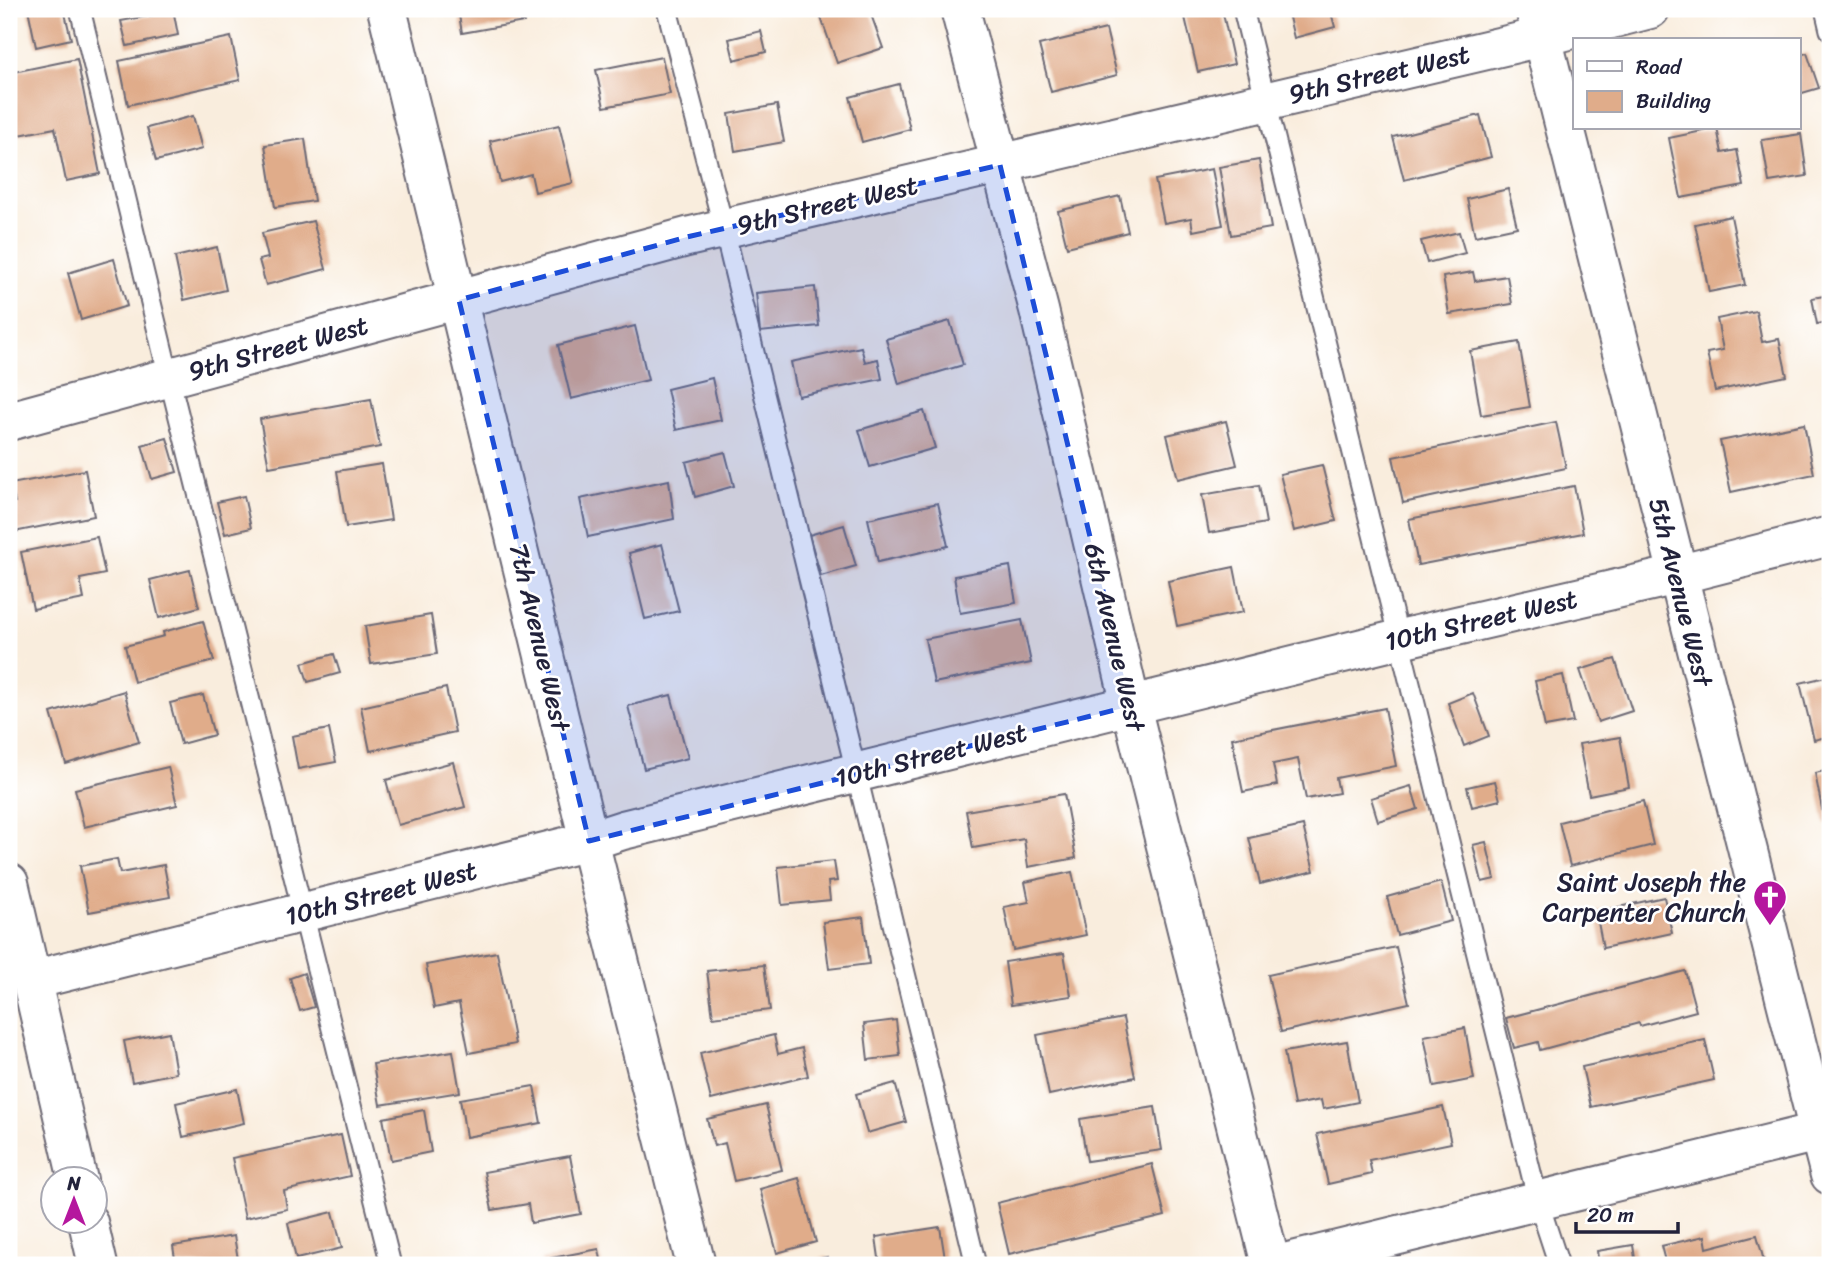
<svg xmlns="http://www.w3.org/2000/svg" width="1839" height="1274" font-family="Sriracha,sans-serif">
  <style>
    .building { fill: #e0ac8a }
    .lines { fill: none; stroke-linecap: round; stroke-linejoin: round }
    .service-casing { stroke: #6d6974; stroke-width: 23 }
    .minor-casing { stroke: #6d6974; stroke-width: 42 }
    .tertiary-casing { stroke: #6d6974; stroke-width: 42 }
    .service { stroke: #fff; stroke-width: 19 }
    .minor { stroke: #fff; stroke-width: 38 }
    .tertiary { stroke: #fff; stroke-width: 38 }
    .marked { fill: #1d4ed8; fill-opacity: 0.2; stroke: #1d4ed8; stroke-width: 5; stroke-dasharray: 14 9; stroke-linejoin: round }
    .labels { text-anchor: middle; stroke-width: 5; stroke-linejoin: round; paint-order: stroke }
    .street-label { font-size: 26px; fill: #22223b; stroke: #fff }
    .poi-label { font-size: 26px; fill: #22223b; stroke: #fff; text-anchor: end }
  </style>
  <rect width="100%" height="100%" fill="#fff"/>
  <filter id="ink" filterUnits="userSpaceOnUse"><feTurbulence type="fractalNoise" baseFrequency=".0143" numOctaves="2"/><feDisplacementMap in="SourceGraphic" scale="14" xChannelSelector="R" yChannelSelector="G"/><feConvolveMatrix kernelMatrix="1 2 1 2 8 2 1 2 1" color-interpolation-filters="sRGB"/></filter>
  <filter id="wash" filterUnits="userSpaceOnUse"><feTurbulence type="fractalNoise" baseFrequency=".00686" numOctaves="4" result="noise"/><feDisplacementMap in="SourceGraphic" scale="28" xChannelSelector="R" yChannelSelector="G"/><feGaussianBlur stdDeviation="1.57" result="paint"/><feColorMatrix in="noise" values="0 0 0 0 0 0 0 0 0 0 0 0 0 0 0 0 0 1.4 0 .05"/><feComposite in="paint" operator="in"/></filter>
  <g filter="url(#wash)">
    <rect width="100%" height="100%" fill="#f9eddd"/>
    <g id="blocks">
      <!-- building -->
      <g class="building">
        <path d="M28 9H64L71 39 36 47Z"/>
        <path d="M153 9H173L178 35 127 46 121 21 154 15Z"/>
        <path d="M458 9H522L524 22 462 33Z"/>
        <path d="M839 9H869L883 48 837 63 820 15Z"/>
        <path d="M1183 9H1222L1234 64 1198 72Z"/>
        <path d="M1287 9H1330L1335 27 1294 38Z"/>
        <path d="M1106 29 1117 75 1051 92 1039 45Z"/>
        <path d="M761 31 766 52 734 60 729 39Z"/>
        <path d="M231 37 240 80 128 105 119 61Z"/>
        <path d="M1807 53 1819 88 1799 94V55Z"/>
        <path d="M662 57 670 94 604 107 596 70Z"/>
        <path d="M77 59 100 174 66 181 55 128 9 137V73Z"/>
        <path d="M899 84 910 129 862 142 850 97Z"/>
        <path d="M777 105 784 142 735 151 729 114Z"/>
        <path d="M1480 115 1491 157 1404 180 1393 137Z"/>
        <path d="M193 116 202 149 156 161 147 128Z"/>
        <path d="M559 125 573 183 535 192 531 174 500 182 490 141Z"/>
        <path d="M1717 128 1722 153 1737 150 1744 186 1681 198 1669 138Z"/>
        <path d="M1801 134 1807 176 1769 182 1762 140Z"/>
        <path d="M305 139 314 201 275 207 265 145Z"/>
        <path d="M1259 160 1271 228 1231 235 1219 167Z"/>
        <path d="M1212 169 1223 225 1193 231 1191 218 1164 223 1155 180Z"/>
        <path d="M1508 189 1517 227 1475 236 1467 199Z"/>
        <path d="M1120 196 1128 232 1067 247 1058 211Z"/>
        <path d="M1731 216 1745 285 1709 292 1695 224Z"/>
        <path d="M313 221 326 269 266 285 259 260 268 258 262 233Z"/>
        <path d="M1459 232 1465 253 1427 263 1421 241Z"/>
        <path d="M217 247 226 290 184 300 175 257Z"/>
        <path d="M114 259 127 306 81 320 68 273Z"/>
        <path d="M1473 272 1475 281 1507 276 1512 304 1449 314 1443 277Z"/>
        <path d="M815 287 819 326 760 332 756 293Z"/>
        <path d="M1830 295V322L1817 324 1812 298Z"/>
        <path d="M1756 311 1762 342 1779 339 1787 376 1715 391 1707 353 1723 350 1717 319Z"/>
        <path d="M950 321 963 365 899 384 886 339Z"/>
        <path d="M635 326 648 380 571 399 558 345Z"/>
        <path d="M1519 342 1530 407 1481 415 1470 351Z"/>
        <path d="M861 347 865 362 878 359 882 379 798 396 791 362Z"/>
        <path d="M712 378 721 420 676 430 667 389Z"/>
        <path d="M371 399 380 447 269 467 260 419Z"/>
        <path d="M924 411 935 448 870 467 859 430Z"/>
        <path d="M1226 421 1237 465 1178 479 1167 435Z"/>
        <path d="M1556 422 1566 468 1403 503 1393 457Z"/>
        <path d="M1804 424 1814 474 1731 492 1720 441Z"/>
        <path d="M167 438 177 472 152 479 142 445Z"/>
        <path d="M725 452 734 486 695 497 686 462Z"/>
        <path d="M382 464 391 520 346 527 337 471Z"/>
        <path d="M1322 465 1336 521 1294 531 1280 474Z"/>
        <path d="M85 470 94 516 9 533V503L15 502 11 484Z"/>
        <path d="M669 480 674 519 588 537 580 499Z"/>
        <path d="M1259 485 1266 523 1209 533 1202 495Z"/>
        <path d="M1574 486 1583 533 1418 565 1409 519Z"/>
        <path d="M244 496 251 528 225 534 217 502Z"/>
        <path d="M938 503 948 546 878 562 868 519Z"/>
        <path d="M844 525 856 566 821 576 809 535Z"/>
        <path d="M97 537 105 574 80 579 84 599 33 609 21 552Z"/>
        <path d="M662 544 679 611 645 619 629 553Z"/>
        <path d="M1010 566 1016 603 960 613 954 576Z"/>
        <path d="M1234 567 1243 612 1177 626 1168 581Z"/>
        <path d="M190 570 199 607 159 618 150 580Z"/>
        <path d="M1830 599V638H1829L1822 601Z"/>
        <path d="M431 615 437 654 371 664 365 626Z"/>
        <path d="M1022 620 1031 663 934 683 925 639Z"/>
        <path d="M203 621 214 661 134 682 125 646 164 636 163 632Z"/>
        <path d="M334 654 340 673 308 682 302 663Z"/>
        <path d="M1615 659 1632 711 1598 722 1580 670Z"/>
        <path d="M1563 675 1573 722 1545 727 1535 681Z"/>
        <path d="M1830 676V736L1814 740 1800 683Z"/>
        <path d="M446 688 455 732 370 751 361 707Z"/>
        <path d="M124 691 139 742 66 764 51 713Z"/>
        <path d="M1473 693 1489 736 1464 746 1448 703Z"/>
        <path d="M203 695 214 735 181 744 170 703Z"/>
        <path d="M671 695 688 758 644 769 628 706Z"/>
        <path d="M1385 708 1396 766 1336 778 1339 793 1306 799 1298 759 1273 764 1277 785 1243 792 1232 738Z"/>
        <path d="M329 729 336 762 298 769 292 736Z"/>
        <path d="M1620 737 1629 787 1589 795 1579 744Z"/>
        <path d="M453 762 465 807 398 825 386 780Z"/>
        <path d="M168 767 177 805 84 827 75 789Z"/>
        <path d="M1830 770V823L1825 824 1815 773Z"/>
        <path d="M1495 781 1500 800 1472 807 1467 787Z"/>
        <path d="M1411 786 1418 809 1378 821 1371 798Z"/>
        <path d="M1064 794 1076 858 1028 867 1024 839 973 848 966 811Z"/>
        <path d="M1643 801 1653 845 1570 866 1559 822Z"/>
        <path d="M1303 826 1314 871 1260 884 1249 838Z"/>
        <path d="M1486 842 1495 879 1482 882 1473 845Z"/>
        <path d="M117 859 120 873 164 865 170 897 89 912 80 866Z"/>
        <path d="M834 861 837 881 828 882 830 900 782 905 778 867Z"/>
        <path d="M1072 872 1086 935 1013 950 1004 907 1029 902 1025 882Z"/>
        <path d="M1441 882 1451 921 1397 935 1387 897Z"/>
        <path d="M1664 897 1672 933 1603 948 1596 912Z"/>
        <path d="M863 917 869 964 829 969 823 922Z"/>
        <path d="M1396 947 1409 1003 1281 1032 1268 975Z"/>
        <path d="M497 952 515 1044 469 1053 459 1003 434 1008 426 965Z"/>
        <path d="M1064 953 1071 996 1011 1005 1005 962Z"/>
        <path d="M764 965 770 1010 713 1017 707 971Z"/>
        <path d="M1685 971 1696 1011 1640 1026 1639 1023 1540 1050 1538 1042 1514 1048 1506 1018Z"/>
        <path d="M304 973 314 1007 300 1011 290 978Z"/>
        <path d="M1123 1018 1135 1077 1049 1095 1037 1035Z"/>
        <path d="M896 1020 900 1056 868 1060 864 1024Z"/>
        <path d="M1465 1028 1474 1079 1434 1087 1424 1036Z"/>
        <path d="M169 1032 176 1073 132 1082 124 1041Z"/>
        <path d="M774 1035 778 1054 802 1048 808 1076 711 1100 700 1053Z"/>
        <path d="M1705 1040 1714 1080 1591 1107 1582 1067Z"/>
        <path d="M1347 1041 1358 1102 1323 1109 1321 1100 1294 1105 1284 1052Z"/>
        <path d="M453 1051 460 1092 380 1105 373 1064Z"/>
        <path d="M895 1083 906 1122 867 1133 856 1094Z"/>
        <path d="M534 1086 541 1123 466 1137 460 1099Z"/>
        <path d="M237 1089 244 1123 183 1137 176 1103Z"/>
        <path d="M766 1105 782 1170 734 1181 725 1143 714 1146 707 1119Z"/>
        <path d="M1155 1107 1162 1150 1087 1161 1080 1119Z"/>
        <path d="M1443 1107 1451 1143 1369 1160 1372 1174 1328 1184 1317 1134Z"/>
        <path d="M424 1110 431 1152 391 1160 383 1118Z"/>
        <path d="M341 1135 350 1176 284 1191 287 1209 245 1218 232 1158Z"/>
        <path d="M570 1156 581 1214 531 1223 528 1204 492 1210 484 1172Z"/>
        <path d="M1152 1164 1165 1216 1009 1254 997 1203Z"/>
        <path d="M799 1178 816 1242 777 1253 760 1189Z"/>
        <path d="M333 1212 342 1248 296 1259 288 1223Z"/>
        <path d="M940 1227 946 1265H880L876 1237Z"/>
        <path d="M1757 1235 1765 1265H1666L1661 1246 1705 1236 1707 1248Z"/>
        <path d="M234 1236 239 1265H176L173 1246Z"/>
        <path d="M1633 1245 1636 1265H1599L1597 1251Z"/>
        <path d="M599 1249 602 1265H542L541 1260Z"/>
        <path d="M827 1257 829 1265H793V1264Z"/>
      </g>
    </g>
  </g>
  <g filter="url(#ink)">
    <use href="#blocks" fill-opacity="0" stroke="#6d6974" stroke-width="2"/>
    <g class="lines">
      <!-- service casing -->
      <g class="service-casing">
        <g id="service">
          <path d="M80 9 169 377 391 1265"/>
          <path d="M667 9 724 229 976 1265"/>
          <path d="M1243 9 1538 1201 1559 1265"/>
          <path d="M1825 9 1830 30"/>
        </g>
      </g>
      <!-- minor casing -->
      <g class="minor-casing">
        <g id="minor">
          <path d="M960 9 1039 310 1131 706 1271 1265"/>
          <path d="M9 421 687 237 1542 37 1650 9"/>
          <path d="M9 883 78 1180"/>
          <path d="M32 980 589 841 623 830 1400 639 1677 575 1830 536"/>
          <path d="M1819 1132 1830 1175"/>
          <path d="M88 1222 98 1265"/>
        </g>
      </g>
      <!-- tertiary casing -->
      <g class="tertiary-casing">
        <g id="tertiary">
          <path d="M387 9 589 841 696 1265"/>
          <path d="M1535 9 1819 1132"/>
          <path d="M1277 1265 1830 1129"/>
        </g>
      </g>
      <!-- service -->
      <use href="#service" class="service"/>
      <!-- minor -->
      <use href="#minor" class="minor"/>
      <!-- tertiary -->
      <use href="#tertiary" class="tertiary"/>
    </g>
  </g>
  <!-- marked area -->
  <path class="marked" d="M1000 165 1131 706 589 841 459 300 687 237Z"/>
  <!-- icons -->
  <defs>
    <g id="church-pin" transform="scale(1.75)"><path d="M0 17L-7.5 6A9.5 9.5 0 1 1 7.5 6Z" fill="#b5179e" stroke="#fff"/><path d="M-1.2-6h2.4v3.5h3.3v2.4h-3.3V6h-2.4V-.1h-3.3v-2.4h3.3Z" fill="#fff"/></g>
  </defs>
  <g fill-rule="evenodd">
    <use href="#church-pin" x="1770" y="897"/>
  </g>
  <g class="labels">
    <!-- street labels -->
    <g class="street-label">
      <text transform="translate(1379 74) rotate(-13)" y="9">9th Street West</text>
      <text transform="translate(827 205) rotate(-13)" y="9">9th Street West</text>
      <text transform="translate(278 348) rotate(-15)" y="9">9th Street West</text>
      <text transform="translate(1681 592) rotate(76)" y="9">5th Avenue West</text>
      <text transform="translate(1481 620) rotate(-13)" y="9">10th Street West</text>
      <text transform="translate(540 637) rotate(77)" y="9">7th Avenue West</text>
      <text transform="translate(1115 637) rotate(77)" y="9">6th Avenue West</text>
      <text transform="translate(931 755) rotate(-14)" y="9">10th Street West</text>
      <text transform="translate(381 893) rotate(-14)" y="9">10th Street West</text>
    </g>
    <!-- poi labels -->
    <g class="poi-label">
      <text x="1746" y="891">Saint Joseph the<tspan x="1746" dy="30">Carpenter Church</tspan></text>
    </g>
  </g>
  <!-- margin -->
  <rect width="1839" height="1274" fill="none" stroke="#fff" stroke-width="35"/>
  <!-- legend -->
  <rect x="1573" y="38" width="228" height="91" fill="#ffffff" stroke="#a7a7b1" stroke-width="2"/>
  <rect x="1587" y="61" width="35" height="10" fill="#ffffff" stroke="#a7a7b1" stroke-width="2"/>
  <text x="1636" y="74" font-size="21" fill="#22223b">Road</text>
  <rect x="1587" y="91" width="35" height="21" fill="#e0ac8a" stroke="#a7a7b1" stroke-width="2"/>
  <text x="1636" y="108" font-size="21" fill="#22223b">Building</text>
  <!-- north arrow -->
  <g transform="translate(74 1200)"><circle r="33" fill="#ffffff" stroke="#a7a7b1" stroke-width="2"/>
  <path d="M0-5L12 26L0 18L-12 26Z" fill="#b5179e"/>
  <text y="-10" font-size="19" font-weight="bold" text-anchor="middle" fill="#22223b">N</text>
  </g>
  <!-- scale -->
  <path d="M1576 1222v10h102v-10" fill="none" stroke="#22223b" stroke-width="3.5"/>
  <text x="1587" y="1222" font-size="21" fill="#22223b" stroke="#ffffff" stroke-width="5" paint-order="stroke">20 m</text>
</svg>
